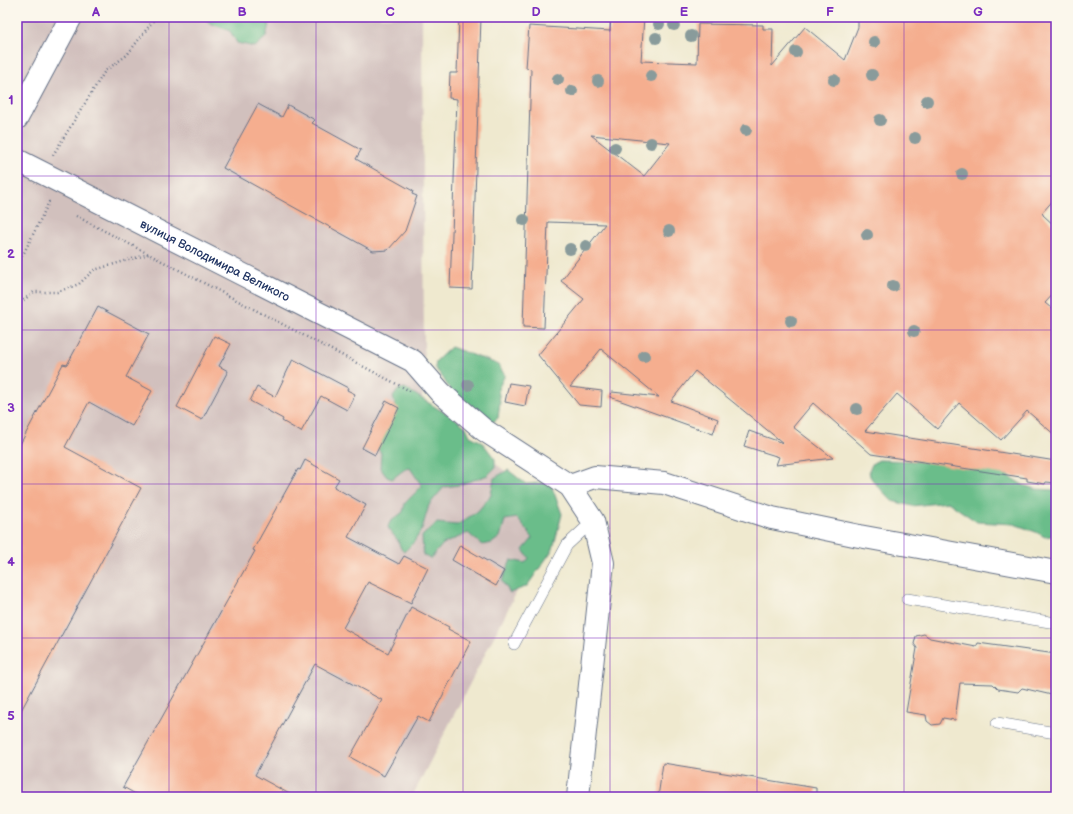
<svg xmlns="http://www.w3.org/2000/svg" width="1073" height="814" font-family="'Balsamiq Sans',sans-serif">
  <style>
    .industrial { fill: #d1c0bd }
    .forest { fill: #6bbd8a; stroke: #437674 }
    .building { fill: #f5ae8f; fill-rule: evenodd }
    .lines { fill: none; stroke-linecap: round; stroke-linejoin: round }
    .service-casing { stroke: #657086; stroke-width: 12 }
    .minor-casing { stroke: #657086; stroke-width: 24 }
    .tertiary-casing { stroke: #657086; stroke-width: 24 }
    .path { stroke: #657086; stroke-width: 2.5; stroke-dasharray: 1 3; stroke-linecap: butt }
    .service { stroke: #fff; stroke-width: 11 }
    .minor { stroke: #fff; stroke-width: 22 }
    .tertiary { stroke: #fff; stroke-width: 22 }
    .tree { fill: #899b9b }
    .grid { fill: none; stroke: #7b2cbf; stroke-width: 1; stroke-opacity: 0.55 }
    .labels { text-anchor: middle; stroke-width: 3.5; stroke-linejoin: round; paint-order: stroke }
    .street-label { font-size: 12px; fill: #1b2f5e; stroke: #fbf7ec }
    .neatline { fill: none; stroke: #7b2cbf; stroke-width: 1.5 }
    .grid-label { font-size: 13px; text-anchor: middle; font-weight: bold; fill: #7b2cbf }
  </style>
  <rect width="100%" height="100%" fill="#fbf7ec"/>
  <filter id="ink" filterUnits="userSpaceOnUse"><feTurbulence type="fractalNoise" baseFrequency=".025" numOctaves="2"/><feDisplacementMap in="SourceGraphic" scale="8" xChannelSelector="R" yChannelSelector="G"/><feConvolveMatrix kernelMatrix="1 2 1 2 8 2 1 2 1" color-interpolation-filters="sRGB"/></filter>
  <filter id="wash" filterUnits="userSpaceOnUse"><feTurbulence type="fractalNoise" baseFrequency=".012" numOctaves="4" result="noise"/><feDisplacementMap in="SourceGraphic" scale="16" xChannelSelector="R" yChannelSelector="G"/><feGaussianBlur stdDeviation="0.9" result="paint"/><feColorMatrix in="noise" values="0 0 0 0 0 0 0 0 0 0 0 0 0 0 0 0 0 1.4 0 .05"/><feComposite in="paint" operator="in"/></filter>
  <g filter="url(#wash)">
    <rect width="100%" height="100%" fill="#efe9cf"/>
    <!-- industrial -->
    <path class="industrial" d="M17 17H422L424 349 422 408 558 511 412 797H17Z"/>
    <!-- forest -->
    <g class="forest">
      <path d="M211 17H260L269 24 266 37 255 47 237 43 230 31 207 22Z"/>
      <path d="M451 347 497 364 505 375 498 389 500 402 498 418 493 422 487 423 459 405 443 378 435 368 436 361Z"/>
      <path d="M405 388 440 410 452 416 466 427 470 436 482 442 495 459V468L488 475 459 485 444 487 429 505 422 529 414 542 404 552C399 548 400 543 396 538 393 534 390 532 388 527L390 522 403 512 405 503 422 486 410 468 405 469 392 479 387 477 380 468 381 453 375 444 397 411 393 397 399 389Z"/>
      <path d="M879 460 918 461 993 467 1023 485 1035 489 1056 490V535L1045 537 1036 532 1014 524 977 522 948 502 912 506 892 501 874 482 870 476 869 470 873 463Z"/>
      <path d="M508 470 526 484 550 482 562 514 553 549 527 586 510 593 502 581 511 560 525 563 529 558 523 550 533 538 517 518 505 520 500 537 492 543 482 545 468 533 443 544 430 559 423 555 422 536 437 523 457 525 478 511 491 495 494 478Z"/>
    </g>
    <g id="blocks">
      <!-- building -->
      <g class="building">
        <path d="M459 17H481L472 289 450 288 457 99 449 98 450 73H457Z"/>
        <path d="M611 17H644L641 61 697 63 698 24 763 25V29H773L772 66 805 27 845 60 858 27V17H1056V197L1042 213 1043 214V215L1056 227V291L1045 303 1056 312V436L1027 411 1001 440 959 403 937 429 897 394 865 431 1056 461V483L1046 482 1045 484 1027 481V478L871 454 813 403 793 427 833 458 776 465 779 457 744 446 749 431 783 443 695 371 671 401 718 419 713 434 610 397 612 392 659 397 601 349 570 387 602 391 601 407 579 405 538 355 584 299 561 281 605 224 548 222 544 328 523 327 531 69 526 68 529 26 610 31ZM591 135 670 143 644 176Z"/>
        <path d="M258 104 282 117 288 105 315 120 312 123 361 150 356 159 413 191 412 194 417 196 405 231 388 250 373 251 223 168Z"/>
        <path d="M98 307 149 334 126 377 152 391 132 426 89 402 65 447 141 488 17 718V450L63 364 67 365Z"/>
        <path d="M214 336 231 344 219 366 228 371 202 420 177 407Z"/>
        <path d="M293 359 348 388 347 390 355 394 347 410 321 396 301 432 282 421 283 419 250 401 257 387 275 397Z"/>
        <path d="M509 383 529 386 525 406 505 402Z"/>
        <path d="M386 401 399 408 375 455 362 448Z"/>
        <path d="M305 460 339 479 334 487 366 505 348 537 399 564 404 556 428 568 411 603 368 582 343 628 388 653 411 607 449 627 448 629 471 641 429 722 418 716 384 776 350 757 382 700 315 664 255 775 295 797H141L123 787 255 551 253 550 298 469 300 470Z"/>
        <path d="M460 545 504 571 496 586 452 560Z"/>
        <path d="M924 634 930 638 976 647 978 643 1056 654V696L1022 688 1018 692 998 689 993 684 960 683 955 720 943 718 940 724 932 725 927 721 926 715 906 712 917 648 914 644 916 636Z"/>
        <path d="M663 763 816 788V797H658Z"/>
      </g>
    </g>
  </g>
  <g filter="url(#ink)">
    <use href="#blocks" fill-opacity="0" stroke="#657086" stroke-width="1"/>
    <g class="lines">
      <!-- service casing -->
      <g class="service-casing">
        <g id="service">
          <path d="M907 599 1056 623"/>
          <path d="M514 644 567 545 593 521"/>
          <path d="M997 723 1056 733"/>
        </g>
      </g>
      <!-- minor casing -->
      <g class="minor-casing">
        <g id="minor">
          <path id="s1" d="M17 160 413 361 440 392 484 430 570 486 593 521 603 563 578 797"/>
          <path d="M570 486 595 477 664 483 772 518 859 536 1056 572"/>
        </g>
      </g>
      <!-- tertiary casing -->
      <g class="tertiary-casing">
        <path id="tertiary" d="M17 118 71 17"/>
      </g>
      <!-- path -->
      <g class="path">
        <path d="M53 155 105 71 127 55 156 17"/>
        <path d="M76 216 410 391"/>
        <path d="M17 267 49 202 52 203"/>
        <path d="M17 305 34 292H57L79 284 94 270 149 254"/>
      </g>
      <!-- service -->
      <use href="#service" class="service"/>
      <!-- minor -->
      <use href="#minor" class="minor"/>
      <!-- tertiary -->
      <use href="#tertiary" class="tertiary"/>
    </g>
    <!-- trees -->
    <g class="tree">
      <circle cx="659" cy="24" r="6"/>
      <circle cx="674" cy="25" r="6"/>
      <circle cx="691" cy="36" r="6"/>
      <circle cx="656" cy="38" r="6"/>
      <circle cx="874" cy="42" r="6"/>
      <circle cx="796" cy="52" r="6"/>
      <circle cx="872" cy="75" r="6"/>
      <circle cx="651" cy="76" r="6"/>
      <circle cx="558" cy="79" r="6"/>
      <circle cx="834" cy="80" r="6"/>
      <circle cx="598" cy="81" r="6"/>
      <circle cx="572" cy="91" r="6"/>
      <circle cx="927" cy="101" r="6"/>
      <circle cx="880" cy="120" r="6"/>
      <circle cx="746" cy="130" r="6"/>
      <circle cx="915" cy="138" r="6"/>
      <circle cx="651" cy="143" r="6"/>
      <circle cx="615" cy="148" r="6"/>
      <circle cx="962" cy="174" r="6"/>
      <circle cx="524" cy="220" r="6"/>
      <circle cx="669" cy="231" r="6"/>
      <circle cx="867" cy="235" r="6"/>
      <circle cx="586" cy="246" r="6"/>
      <circle cx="570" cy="249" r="6"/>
      <circle cx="893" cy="286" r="6"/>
      <circle cx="791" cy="321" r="6"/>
      <circle cx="914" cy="331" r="6"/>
      <circle cx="644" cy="356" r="6"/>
      <circle cx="468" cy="385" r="6"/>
      <circle cx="857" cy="409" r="6"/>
    </g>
  </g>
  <!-- grid -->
  <path class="grid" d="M169 17V797M316 17V797M463 17V797M610 17V797M757 17V797M904 17V797M17 176H1056M17 330H1056M17 484H1056M17 638H1056"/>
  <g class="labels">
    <!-- street labels -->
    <g class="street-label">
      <text dy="4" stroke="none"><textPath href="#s1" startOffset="222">вулиця Володимира Великого</textPath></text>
    </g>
  </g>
  <!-- margin -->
  <rect width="1073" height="814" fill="none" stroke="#fbf7ec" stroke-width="44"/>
  <rect x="22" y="22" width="1029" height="770" class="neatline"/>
  <g class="grid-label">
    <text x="96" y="16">A</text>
    <text x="242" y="16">B</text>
    <text x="390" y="16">C</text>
    <text x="536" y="16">D</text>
    <text x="684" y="16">E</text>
    <text x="830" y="16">F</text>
    <text x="978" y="16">G</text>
    <text x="11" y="104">1</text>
    <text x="11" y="258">2</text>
    <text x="11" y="412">3</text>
    <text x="11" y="566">4</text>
    <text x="11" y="720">5</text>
  </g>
</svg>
